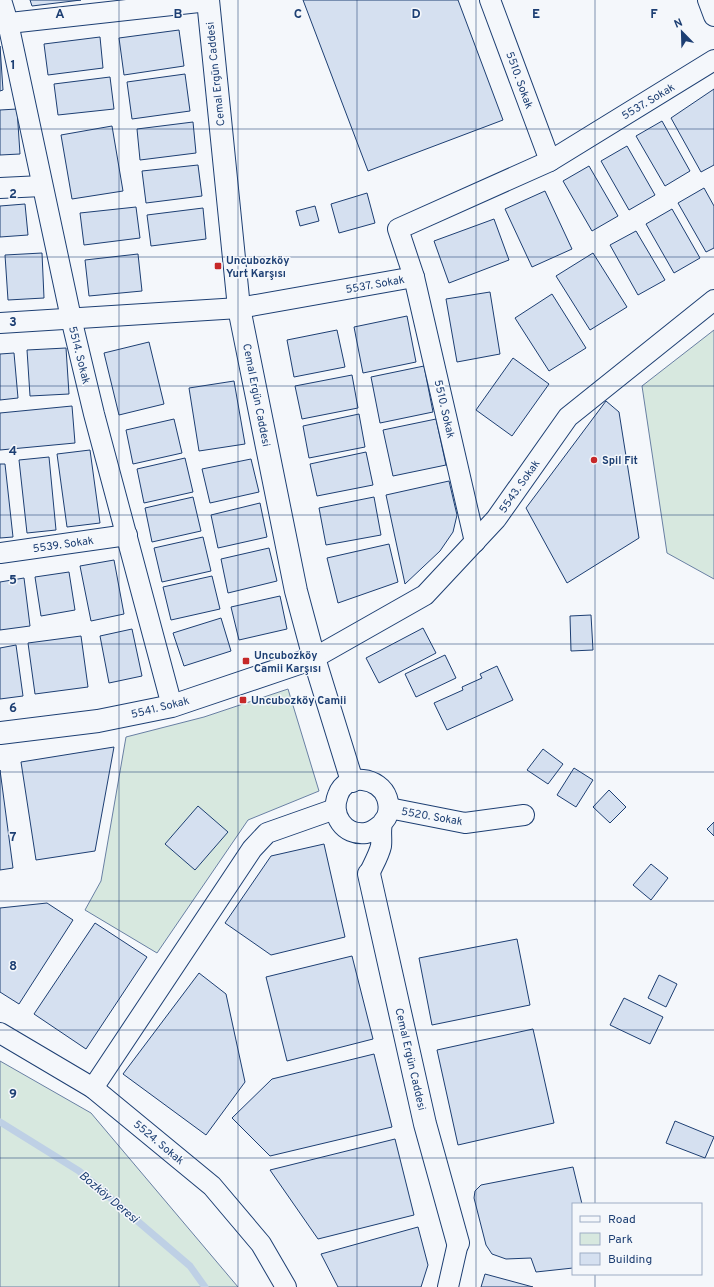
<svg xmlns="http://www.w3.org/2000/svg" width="714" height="1287" font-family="Overpass,sans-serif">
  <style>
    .green { fill: #d7e8df; stroke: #687fa3 }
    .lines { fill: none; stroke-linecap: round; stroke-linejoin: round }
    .stream { stroke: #bed0e5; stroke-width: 7 }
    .building { fill: #d5e0f0; stroke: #1d3f73 }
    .street-casing { stroke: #1d3f73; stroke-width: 22 }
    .secondary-casing { stroke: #1d3f73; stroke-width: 24 }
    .street { stroke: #f4f7fb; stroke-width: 20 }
    .secondary { stroke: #f4f7fb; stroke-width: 22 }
    .grid { fill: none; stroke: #1d3f73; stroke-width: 1; stroke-opacity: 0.55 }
    .poi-dot { fill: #c62828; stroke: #f4f7fb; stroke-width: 1.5 }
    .labels { text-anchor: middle; stroke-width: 3; stroke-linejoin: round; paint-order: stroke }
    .street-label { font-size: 11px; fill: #1d3f73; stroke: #f4f7fb }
    .poi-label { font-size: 11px; font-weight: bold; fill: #1d3f73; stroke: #f4f7fb; text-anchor: start }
    .water-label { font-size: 12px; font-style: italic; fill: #1d3f73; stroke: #f4f7fb }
    .grid-label { font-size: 13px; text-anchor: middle; font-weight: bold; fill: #1d3f73; stroke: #f4f7fb; stroke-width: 3; stroke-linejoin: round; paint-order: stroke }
  </style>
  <rect width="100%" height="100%" fill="#f4f7fb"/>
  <!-- green -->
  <g class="green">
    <path d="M714 330V579L667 553 642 386Z"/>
    <path d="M288 689 319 791 248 820 157 953 85 910 101 881 126 737 204 717Z"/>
    <path d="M0 1061 91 1113 238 1287H0Z"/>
  </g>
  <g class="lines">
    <!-- stream -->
    <path class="stream" d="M0 1122 79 1171 190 1266 205 1287"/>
  </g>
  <!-- building -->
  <g class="building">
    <path d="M30 0H81L32 6Z"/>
    <path d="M303 0H458L503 120 368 171Z"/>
    <path d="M179 30 184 66 124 75 119 38Z"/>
    <path d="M100 37 103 68 48 75 44 44Z"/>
    <path d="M0 46 3 90 0 91Z"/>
    <path d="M185 74 190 111 132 119 127 82Z"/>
    <path d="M110 77 114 109 58 115 54 84Z"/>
    <path d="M714 89V165L701 172 671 118Z"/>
    <path d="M17 109 20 154 0 155V110Z"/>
    <path d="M662 121 690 171 665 186 636 136Z"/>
    <path d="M193 122 196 153 140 160 137 129Z"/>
    <path d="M112 126 123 191 72 199 61 135Z"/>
    <path d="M627 146 655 195 629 210 601 161Z"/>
    <path d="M198 165 202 196 146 203 142 171Z"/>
    <path d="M589 166 618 216 592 231 563 181Z"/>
    <path d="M704 188 714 206V248L706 252 678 203Z"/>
    <path d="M545 191 572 249 532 267 505 209Z"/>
    <path d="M367 193 375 223 339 233 331 204Z"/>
    <path d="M25 204 28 235 0 237V206Z"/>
    <path d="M315 206 319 221 300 226 296 211Z"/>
    <path d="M136 207 140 238 84 245 80 213Z"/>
    <path d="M203 208 206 239 151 246 147 215Z"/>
    <path d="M672 209 700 258 674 273 646 224Z"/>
    <path d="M494 219 509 260 449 283 434 241Z"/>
    <path d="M636 231 665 280 638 295 610 245Z"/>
    <path d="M42 253 44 298 8 300 5 255Z"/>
    <path d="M593 253 627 307 590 330 556 276Z"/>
    <path d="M138 254 142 291 89 296 85 260Z"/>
    <path d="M490 292 500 354 457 362 446 299Z"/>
    <path d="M552 294 586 348 549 371 515 318Z"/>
    <path d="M407 316 416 362 363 373 354 327Z"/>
    <path d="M337 330 345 367 294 377 287 340Z"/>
    <path d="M149 342 164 404 119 415 104 353Z"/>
    <path d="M66 348 69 394 30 396 27 350Z"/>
    <path d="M14 353 18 398 0 400V354Z"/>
    <path d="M513 358 549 384 512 436 476 410Z"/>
    <path d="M424 366 433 412 380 423 371 377Z"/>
    <path d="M352 375 358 408 302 419 295 386Z"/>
    <path d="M234 381 245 444 199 451 189 388Z"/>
    <path d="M606 401 619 412 639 538 567 583 526 508Z"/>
    <path d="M72 406 75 443 0 450V413Z"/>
    <path d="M359 414 365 447 309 458 303 426Z"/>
    <path d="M174 419 182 453 133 464 126 430Z"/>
    <path d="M436 419 446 465 393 476 383 430Z"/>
    <path d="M90 450 100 523 67 527 57 454Z"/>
    <path d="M366 452 373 485 317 496 310 464Z"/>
    <path d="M49 457 56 530 27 533 19 460Z"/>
    <path d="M185 458 193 492 144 503 137 469Z"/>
    <path d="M251 459 259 492 210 503 202 469Z"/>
    <path d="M0 464H5L13 537 0 538Z"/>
    <path d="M449 481 457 515 453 532 440 551 405 584 386 495Z"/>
    <path d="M193 497 201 531 152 542 145 508Z"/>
    <path d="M374 497 381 535 326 545 319 508Z"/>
    <path d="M260 503 267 537 218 548 211 515Z"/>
    <path d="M203 537 211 571 162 582 154 548Z"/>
    <path d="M389 544 398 582 338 603 327 558Z"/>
    <path d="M269 548 277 581 228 593 221 559Z"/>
    <path d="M114 560 124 614 91 621 80 566Z"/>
    <path d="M69 572 75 610 41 616 35 577Z"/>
    <path d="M212 576 220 609 171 620 163 587Z"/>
    <path d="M24 578 30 626 0 630V582Z"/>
    <path d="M280 596 287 629 239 640 231 607Z"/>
    <path d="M591 615 593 650 571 651 570 616Z"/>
    <path d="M221 618 231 651 184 666 173 633Z"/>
    <path d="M423 628 436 653 379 683 366 658Z"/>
    <path d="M132 629 142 676 109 683 100 636Z"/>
    <path d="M81 636 88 687 35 694 28 643Z"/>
    <path d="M16 645 23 696 0 699V648Z"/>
    <path d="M445 655 456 678 416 697 405 674Z"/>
    <path d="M497 666 513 700 447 730 434 703 463 690 462 687 482 678 480 674Z"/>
    <path d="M114 747 95 851 36 860 21 762Z"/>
    <path d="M543 749 563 764 548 784 527 770Z"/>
    <path d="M574 768 593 780 576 807 557 795Z"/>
    <path d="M0 770 13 868 0 870Z"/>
    <path d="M609 790 626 807 610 823 593 807Z"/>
    <path d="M198 806 228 832 195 870 165 844Z"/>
    <path d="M714 822V836L707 829Z"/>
    <path d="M324 844 345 937 271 955 225 923 271 856Z"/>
    <path d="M651 864 668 878 651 900 633 885Z"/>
    <path d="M47 903 73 920 19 1004 0 992V908Z"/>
    <path d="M95 923 147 957 86 1049 34 1014Z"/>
    <path d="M517 939 530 1005 432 1025 419 958Z"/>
    <path d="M352 956 373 1039 287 1061 266 977Z"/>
    <path d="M199 973 226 994 245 1082 206 1135 123 1074Z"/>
    <path d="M659 975 677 984 666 1007 648 998Z"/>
    <path d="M624 998 663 1017 650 1044 610 1025Z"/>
    <path d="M533 1029 554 1123 458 1145 437 1050Z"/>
    <path d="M374 1054 392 1127 270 1156 232 1118 272 1079Z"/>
    <path d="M675 1121 714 1137 705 1158 666 1143Z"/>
    <path d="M395 1139 414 1215 318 1239 270 1170Z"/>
    <path d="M573 1167 582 1204H573V1268L536 1272 531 1258 506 1259 492 1254 486 1245 474 1198 475 1191 481 1185Z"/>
    <path d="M418 1227 428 1265 421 1287H338L321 1254Z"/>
    <path d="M485 1274 533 1287H481Z"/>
  </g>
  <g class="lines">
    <!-- street casing -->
    <g class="street-casing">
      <g id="street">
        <path d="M1 0 8 23 71 318 94 414 172 706"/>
        <path d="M490 0 550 161"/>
        <path d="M708 0 714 16"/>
        <path d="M0 24 208 1"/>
        <path d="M0 188 42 186"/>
        <path d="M414 277 475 542"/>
        <path d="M0 323 239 308 414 277 398 229 550 161 714 60"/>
        <path d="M0 553 127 535"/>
        <path d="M314 658 425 595 496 519 568 417 714 300"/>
        <path d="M389 808 465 823 524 815"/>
        <path d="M369 874C373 865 379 855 381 846 382 839 380 831 382 824 383 821 386 819 387 816 389 811 389 804 387 798 380 777 346 772 338 795 330 815 344 836 366 833 373 832 377 828 382 824"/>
        <path d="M0 1033 93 1088 212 1186 261 1244 286 1287"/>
        <path d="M93 1088 252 849 267 833 335 809"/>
        <path d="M448 1287 458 1243"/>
      </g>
    </g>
    <!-- secondary casing -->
    <g class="secondary-casing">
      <g id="secondary">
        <path d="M208 0 239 308 296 591 314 658 352 781"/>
        <path d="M0 733 98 721 172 706 314 658"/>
        <path d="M369 874 425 1124 458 1243"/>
      </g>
    </g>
    <!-- street -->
    <use href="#street" class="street"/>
    <!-- secondary -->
    <use href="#secondary" class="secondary"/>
  </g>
  <!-- grid -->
  <path class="grid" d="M119 0V1287M238 0V1287M357 0V1287M476 0V1287M595 0V1204M0 129H714M0 257H714M0 386H714M0 515H714M0 644H714M0 772H714M0 901H714M0 1030H714M0 1158H714M595 1274V1287"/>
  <!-- markers -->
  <g class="poi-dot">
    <rect x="214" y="262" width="8" height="8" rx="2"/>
    <circle cx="594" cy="460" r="4"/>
    <rect x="242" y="657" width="8" height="8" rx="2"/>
    <rect x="239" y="696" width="8" height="8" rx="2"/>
  </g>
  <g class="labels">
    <!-- street labels -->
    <g class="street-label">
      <text transform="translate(215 74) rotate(-96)" y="4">Cemal Ergün Caddesi</text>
      <text transform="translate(520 80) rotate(70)" y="4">5510. Sokak</text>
      <text transform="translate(648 101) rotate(-31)" y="4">5537. Sokak</text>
      <text transform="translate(375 284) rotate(-10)" y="4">5537. Sokak</text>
      <text transform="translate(80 355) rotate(76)" y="4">5514. Sokak</text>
      <text transform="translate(257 395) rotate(79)" y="4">Cemal Ergün Caddesi</text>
      <text transform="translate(445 409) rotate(77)" y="4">5510. Sokak</text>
      <text transform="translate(519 486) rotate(-55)" y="4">5543. Sokak</text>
      <text transform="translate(63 544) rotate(-8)" y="4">5539. Sokak</text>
      <text transform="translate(160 707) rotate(-14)" y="4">5541. Sokak</text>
      <text transform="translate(432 816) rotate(10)" y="4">5520. Sokak</text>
      <text transform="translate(411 1059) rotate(77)" y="4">Cemal Ergün Caddesi</text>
      <text transform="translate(159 1142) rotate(40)" y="4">5524. Sokak</text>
    </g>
    <!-- poi labels -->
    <g class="poi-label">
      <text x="226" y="264">Uncubozköy<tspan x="226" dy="13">Yurt Karşısı</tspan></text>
      <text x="602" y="464">Spil Fit</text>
      <text x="254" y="659">Uncubozköy<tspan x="254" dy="13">Camii Karşısı</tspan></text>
      <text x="251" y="704">Uncubozköy Camii</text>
    </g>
    <!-- water labels -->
    <g class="water-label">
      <text transform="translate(109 1197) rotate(40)" y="4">Bozköy Deresi</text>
    </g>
  </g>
  <g class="grid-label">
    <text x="60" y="18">A</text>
    <text x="178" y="18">B</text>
    <text x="298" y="18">C</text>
    <text x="416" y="18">D</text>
    <text x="536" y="18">E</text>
    <text x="654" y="18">F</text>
    <text x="13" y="69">1</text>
    <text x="13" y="198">2</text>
    <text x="13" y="326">3</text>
    <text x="13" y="455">4</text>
    <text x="13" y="584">5</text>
    <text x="13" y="712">6</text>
    <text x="13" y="841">7</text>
    <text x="13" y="970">8</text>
    <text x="13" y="1098">9</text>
  </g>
  <!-- legend -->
  <rect x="572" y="1203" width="130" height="72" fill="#f4f7fb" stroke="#9eadc5"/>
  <rect x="580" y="1216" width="20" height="6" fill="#f4f7fb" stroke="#9eadc5"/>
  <text x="608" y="1223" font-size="12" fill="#1d3f73">Road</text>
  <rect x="580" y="1233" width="20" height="12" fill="#d7e8df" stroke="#9eadc5"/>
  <text x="608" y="1243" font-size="12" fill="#1d3f73">Park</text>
  <rect x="580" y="1253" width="20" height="12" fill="#d5e0f0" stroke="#9eadc5"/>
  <text x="608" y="1263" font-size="12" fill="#1d3f73">Building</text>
  <!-- north arrow -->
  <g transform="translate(682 32) rotate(337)" stroke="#f4f7fb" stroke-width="3" paint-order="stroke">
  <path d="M0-3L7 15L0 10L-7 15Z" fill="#1d3f73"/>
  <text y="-6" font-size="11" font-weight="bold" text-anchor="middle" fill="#1d3f73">N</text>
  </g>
</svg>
